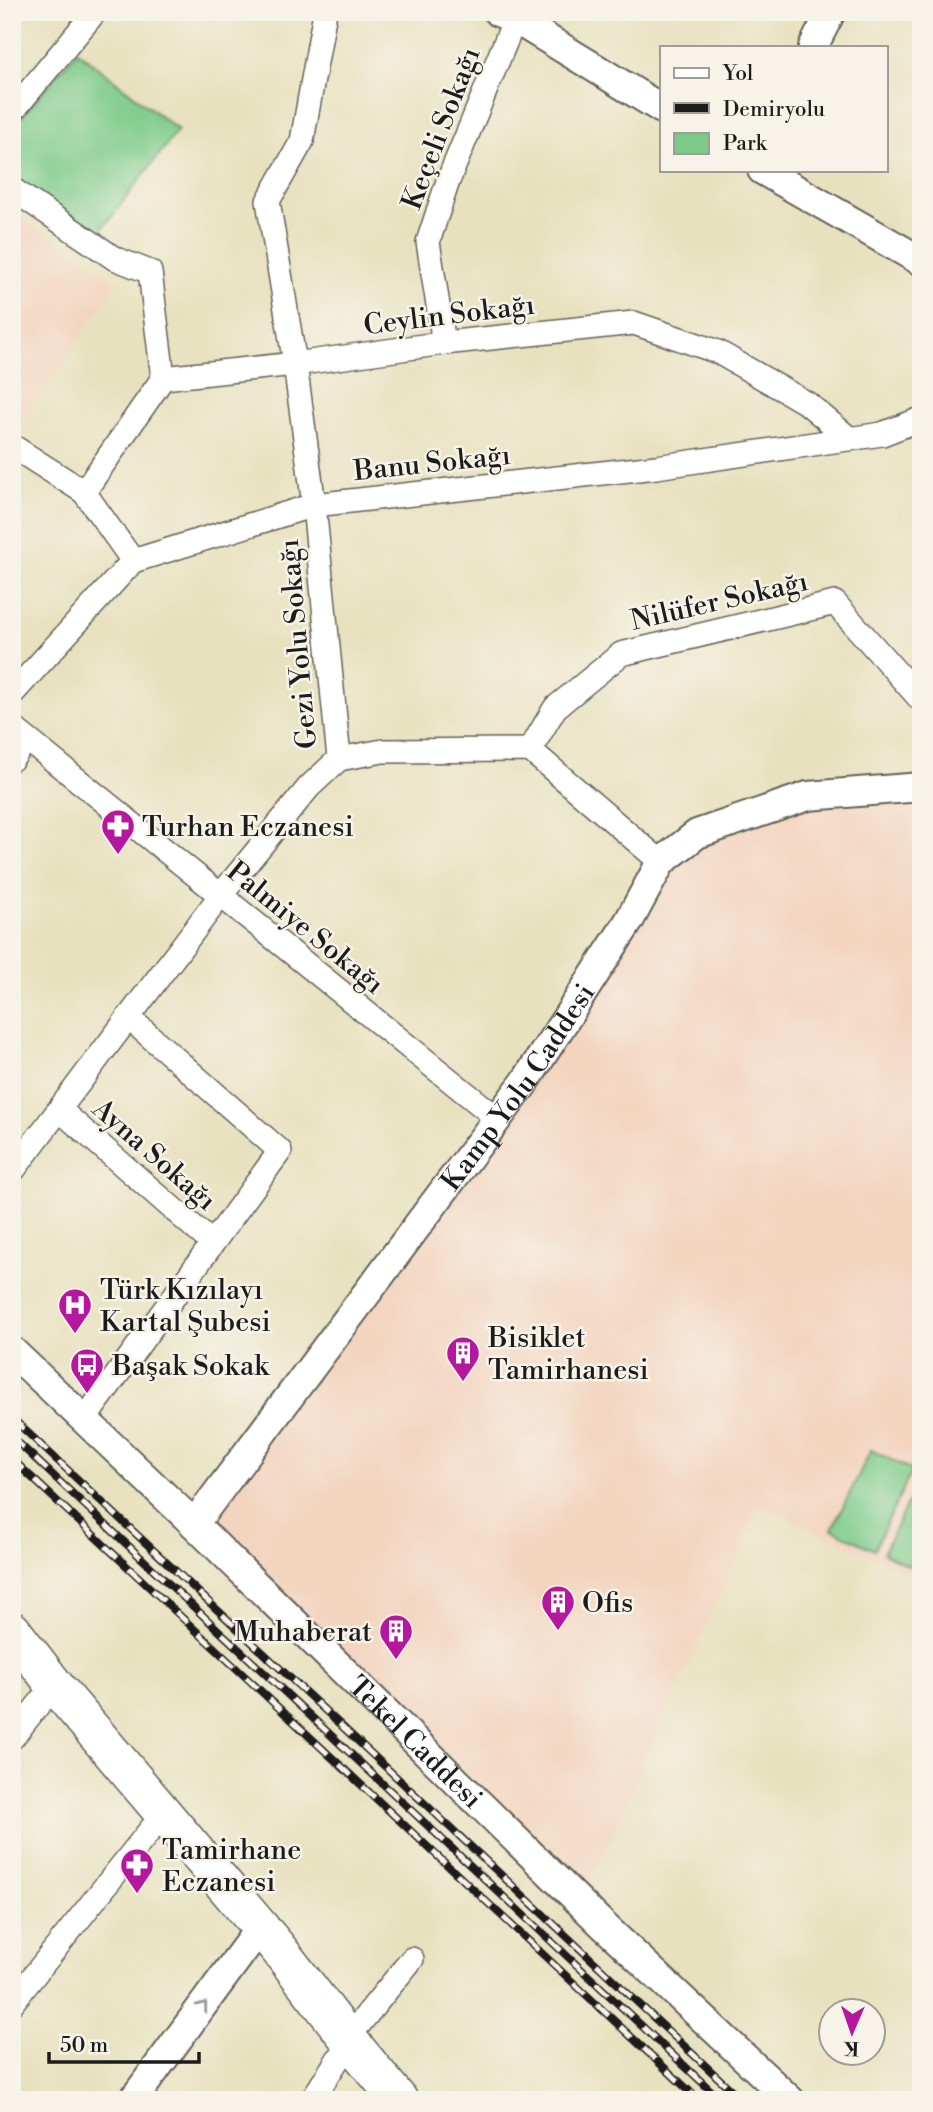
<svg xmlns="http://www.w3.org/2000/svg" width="933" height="2112" font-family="'Libre Bodoni',serif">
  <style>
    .built { fill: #f3d4bf }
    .green { fill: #7cca89; stroke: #4c7352; stroke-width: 2 }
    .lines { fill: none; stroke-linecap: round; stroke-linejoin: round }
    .minor-casing { stroke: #636155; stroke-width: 26 }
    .tertiary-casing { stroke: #636155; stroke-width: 32 }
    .primary-casing { stroke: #636155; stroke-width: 40 }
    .minor { stroke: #fff; stroke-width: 23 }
    .tertiary { stroke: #fff; stroke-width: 28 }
    .primary { stroke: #fff; stroke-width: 37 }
    .rail-casing { stroke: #1c1c1c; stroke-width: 8 }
    .rail { stroke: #f7f3e8; stroke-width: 5; stroke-dasharray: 16; stroke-linecap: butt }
    .oneway { stroke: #999 }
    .labels { text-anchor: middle; stroke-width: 5; stroke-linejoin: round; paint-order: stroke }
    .street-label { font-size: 28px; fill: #1c1c1c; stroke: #f7f3e8 }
    .poi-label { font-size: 28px; fill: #1c1c1c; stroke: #f7f3e8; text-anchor: start }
  </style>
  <rect width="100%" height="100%" fill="#f7f3e8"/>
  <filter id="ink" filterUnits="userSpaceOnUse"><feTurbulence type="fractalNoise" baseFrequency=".0143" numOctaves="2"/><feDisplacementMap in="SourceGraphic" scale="14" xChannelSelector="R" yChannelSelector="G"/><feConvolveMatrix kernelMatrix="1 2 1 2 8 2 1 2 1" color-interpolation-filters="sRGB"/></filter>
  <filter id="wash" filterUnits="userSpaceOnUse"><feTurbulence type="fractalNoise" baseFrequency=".00686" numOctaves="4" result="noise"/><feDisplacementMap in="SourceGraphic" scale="28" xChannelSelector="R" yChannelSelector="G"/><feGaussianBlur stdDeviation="1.57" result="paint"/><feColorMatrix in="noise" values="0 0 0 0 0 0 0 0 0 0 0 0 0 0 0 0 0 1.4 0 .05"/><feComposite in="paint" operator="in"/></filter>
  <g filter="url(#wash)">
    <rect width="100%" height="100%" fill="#e8e1bf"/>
    <!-- built -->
    <g class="built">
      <path d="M12 212 118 282 18 427 12 422Z"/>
      <path d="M921 793V1579L760 1505 589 1885 202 1524 664 868 702 844 811 807Z"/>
    </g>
    <!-- green -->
    <g class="green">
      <path d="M77 51 178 130 99 233 12 178V128Z"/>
      <path d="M871 1450 912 1470 874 1550 832 1529Z"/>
      <path d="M921 1476V1572L883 1553Z"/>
    </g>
  </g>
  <g filter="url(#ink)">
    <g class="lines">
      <!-- minor casing -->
      <g class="minor-casing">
        <g id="minor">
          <path d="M12 112 95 12"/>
          <path d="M12 189 114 258 150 272 163 378"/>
          <path d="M444 343 428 242 448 181 515 19"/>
          <path d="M12 446 84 492 133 561"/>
          <path d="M84 492 163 378 295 364 444 343 634 323 718 352 808 404 850 439"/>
          <path d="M12 694 133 561 314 505 656 467 882 434 921 419"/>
          <path d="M12 727 498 1119"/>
          <path d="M530 750 555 708 621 654 835 603 921 700"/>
          <path d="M12 759 27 740"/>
          <path d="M339 759 383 751 530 750 661 862"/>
          <path d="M60 1110 212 1243"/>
          <path d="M12 1172 220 896 309 787 339 759 314 505 295 364 268 201 302 141 325 12"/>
          <path d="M84 1420 280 1151 128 1017"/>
          <path d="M12 1738 43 1699 56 1687"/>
          <path d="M12 2003 151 1829"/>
          <path d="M348 2038 412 1959"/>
          <path d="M312 2100 338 2059"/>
        </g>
      </g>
      <!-- tertiary casing -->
      <g class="tertiary-casing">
        <g id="tertiary">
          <path d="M498 12 515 19 662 109"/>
          <path d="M813 47 831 12"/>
          <path d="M762 170 921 261"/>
          <path id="s1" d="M12 1351 194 1524 603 1925 790 2100"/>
          <path id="s2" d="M194 1524 525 1082 629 921 661 862 697 834 808 796 921 787"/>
          <path d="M133 2100 259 1929"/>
        </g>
      </g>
      <!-- primary casing -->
      <g class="primary-casing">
        <path id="primary" d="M12 1630 56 1687 277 1947 354 2046 399 2100"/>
      </g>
      <!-- minor -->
      <use href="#minor" class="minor"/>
      <!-- tertiary -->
      <use href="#tertiary" class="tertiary"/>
      <!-- primary -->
      <use href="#primary" class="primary"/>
      <!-- rail casing -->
      <g class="rail-casing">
        <g id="rail">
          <path d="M12 1418 742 2100"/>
          <path d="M12 1437 721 2100"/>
          <path d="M12 1459 699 2100"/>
        </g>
      </g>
      <!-- rail -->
      <use href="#rail" class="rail"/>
    </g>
    <!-- one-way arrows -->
    <defs><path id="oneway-chevron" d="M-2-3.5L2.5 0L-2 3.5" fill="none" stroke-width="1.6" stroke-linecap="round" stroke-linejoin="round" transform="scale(1.75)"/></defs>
    <use class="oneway" href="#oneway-chevron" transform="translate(203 2006) rotate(-53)"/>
  </g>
  <!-- icons -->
  <defs>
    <g id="pharmacy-pin" transform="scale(1.75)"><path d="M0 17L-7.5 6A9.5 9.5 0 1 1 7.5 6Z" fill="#b5179e" stroke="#f7f3e8"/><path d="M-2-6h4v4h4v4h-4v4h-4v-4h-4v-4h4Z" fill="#fff"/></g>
    <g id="hospital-pin" transform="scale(1.75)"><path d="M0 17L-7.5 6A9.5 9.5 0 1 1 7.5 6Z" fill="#b5179e" stroke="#f7f3e8"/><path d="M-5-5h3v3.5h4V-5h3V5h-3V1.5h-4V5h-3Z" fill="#fff"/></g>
    <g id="building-pin" transform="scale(1.75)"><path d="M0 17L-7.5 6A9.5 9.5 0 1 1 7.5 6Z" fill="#b5179e" stroke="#f7f3e8"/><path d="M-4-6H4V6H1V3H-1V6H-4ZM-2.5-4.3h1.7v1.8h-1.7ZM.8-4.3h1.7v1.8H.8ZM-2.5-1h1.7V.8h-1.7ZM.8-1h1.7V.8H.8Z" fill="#fff"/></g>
    <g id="bus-pin" transform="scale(1.75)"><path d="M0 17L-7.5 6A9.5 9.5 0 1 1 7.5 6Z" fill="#b5179e" stroke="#f7f3e8"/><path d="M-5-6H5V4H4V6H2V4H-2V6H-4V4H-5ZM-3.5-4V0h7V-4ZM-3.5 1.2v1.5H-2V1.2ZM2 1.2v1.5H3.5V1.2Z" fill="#fff"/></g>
  </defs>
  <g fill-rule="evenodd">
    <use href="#pharmacy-pin" x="118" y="826"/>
    <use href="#hospital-pin" x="75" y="1305"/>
    <use href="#building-pin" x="463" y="1353"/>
    <use href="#bus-pin" x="87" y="1365"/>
    <use href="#building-pin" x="558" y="1602"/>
    <use href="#building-pin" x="396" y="1631"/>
    <use href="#pharmacy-pin" x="137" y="1865"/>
  </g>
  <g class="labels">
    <!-- street labels -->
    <g class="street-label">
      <text transform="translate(440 128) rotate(-69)" y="10">Keçeli Sokağı</text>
      <text transform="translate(449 314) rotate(-7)" y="10">Ceylin Sokağı</text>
      <text transform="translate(432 462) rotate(-6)" y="10">Banu Sokağı</text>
      <text transform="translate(719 600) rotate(-13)" y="10">Nilüfer Sokağı</text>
      <text transform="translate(297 644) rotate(-95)" y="10">Gezi Yolu Sokağı</text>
      <text transform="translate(306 927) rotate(39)" y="10">Palmiye Sokağı</text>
      <text dy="10" stroke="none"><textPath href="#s2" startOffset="544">Kamp Yolu Caddesi</textPath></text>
      <text transform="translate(155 1154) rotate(41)" y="10">Ayna Sokağı</text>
      <text dy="10" stroke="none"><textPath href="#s1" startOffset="562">Tekel Caddesi</textPath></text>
    </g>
    <!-- poi labels -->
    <g class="poi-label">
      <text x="142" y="836">Turhan Eczanesi</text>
      <text x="100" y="1299">Türk Kızılayı<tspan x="100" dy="32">Kartal Şubesi</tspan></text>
      <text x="488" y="1347">Bisiklet<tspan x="488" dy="32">Tamirhanesi</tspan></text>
      <text x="112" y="1375">Başak Sokak</text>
      <text x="582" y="1612">Ofis</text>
      <text x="372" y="1641" text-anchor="end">Muhaberat</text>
      <text x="162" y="1859">Tamirhane<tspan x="162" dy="32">Eczanesi</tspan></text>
    </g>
  </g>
  <!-- margin -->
  <rect width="933" height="2112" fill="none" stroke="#f7f3e8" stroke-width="42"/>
  <!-- legend -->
  <rect x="660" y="46" width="228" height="126" fill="#f7f3e8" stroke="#9f9d96" stroke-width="2"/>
  <rect x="674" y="68" width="35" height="10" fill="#ffffff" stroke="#9f9d96" stroke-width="2"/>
  <text x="723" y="80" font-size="21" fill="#1c1c1c">Yol</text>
  <rect x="674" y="103" width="35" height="10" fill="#1c1c1c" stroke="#9f9d96" stroke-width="2"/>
  <text x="723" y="116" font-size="21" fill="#1c1c1c">Demiryolu</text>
  <rect x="674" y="133" width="35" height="21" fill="#7cca89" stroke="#9f9d96" stroke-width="2"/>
  <text x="723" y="150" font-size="21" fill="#1c1c1c">Park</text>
  <!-- north arrow -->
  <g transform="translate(852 2032) rotate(182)"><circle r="33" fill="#f7f3e8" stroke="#9f9d96" stroke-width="2"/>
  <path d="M0-5L12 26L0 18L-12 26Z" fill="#b5179e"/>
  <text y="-10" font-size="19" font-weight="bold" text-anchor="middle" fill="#1c1c1c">K</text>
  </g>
  <!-- scale -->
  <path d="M49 2052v10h150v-10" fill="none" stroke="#1c1c1c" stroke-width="3.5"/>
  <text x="60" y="2052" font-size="21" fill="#1c1c1c" stroke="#f7f3e8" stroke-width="5" paint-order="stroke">50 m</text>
</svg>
